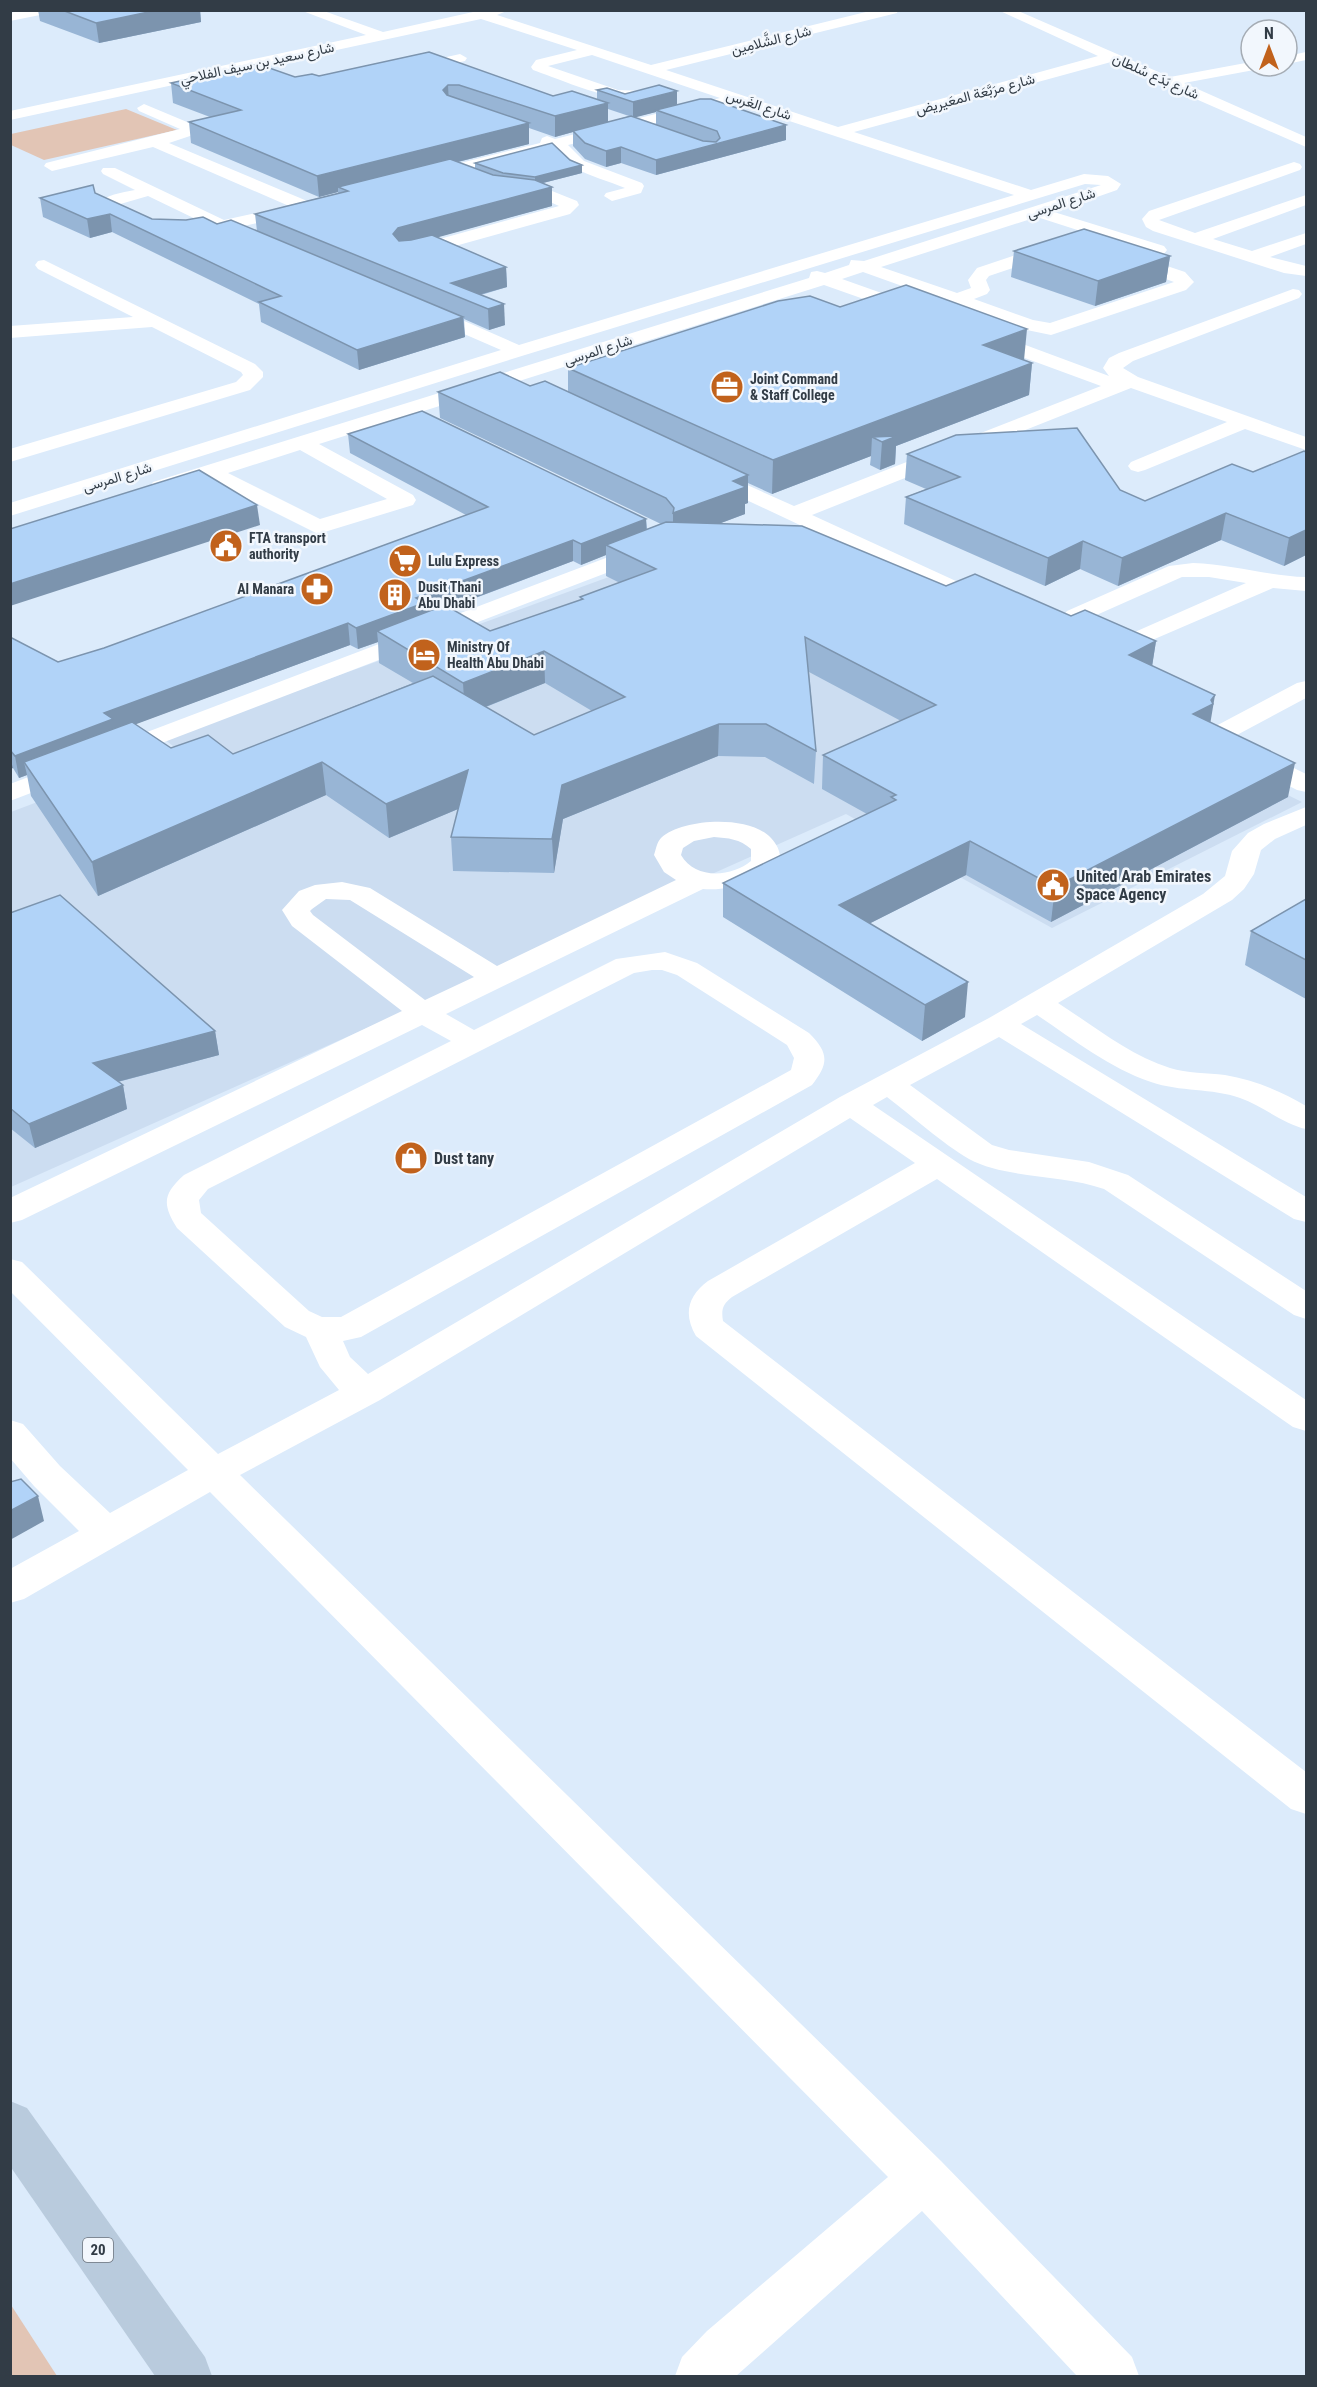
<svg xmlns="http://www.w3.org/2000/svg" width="1317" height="2387" font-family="'Roboto Condensed',Vazirmatn,sans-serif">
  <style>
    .built { fill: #ccddf1 }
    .green { fill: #e2c5b5 }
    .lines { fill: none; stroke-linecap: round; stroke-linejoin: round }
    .minor { fill: #fff; fill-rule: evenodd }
    .major { fill: #b9cbdd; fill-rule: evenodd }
    .wall { fill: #98b5d5; fill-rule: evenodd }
    .shaded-wall { fill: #7c94ae }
    .building { fill: #b1d3f8; stroke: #7c94ae; stroke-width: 1.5 }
    .labels { text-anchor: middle; stroke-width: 5; stroke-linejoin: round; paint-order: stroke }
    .far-street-label { font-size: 14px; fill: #323c46; stroke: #f2f7fd }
    .far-poi-label { font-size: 14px; font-weight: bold; fill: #323c46; stroke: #f2f7fd; text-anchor: start }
    .shield { fill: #f2f7fd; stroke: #6c747d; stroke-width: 1.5 }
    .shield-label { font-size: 15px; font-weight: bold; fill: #323c46 }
    .poi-label { font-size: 16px; font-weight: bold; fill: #323c46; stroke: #f2f7fd; text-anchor: start }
  </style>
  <rect width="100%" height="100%" fill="#dcebfb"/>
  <!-- built -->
  <path class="built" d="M746 527 1302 802 1052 928 846 814 11 1187V812L177 749 164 739Z"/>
  <!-- green -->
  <g class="green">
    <path d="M126 109 177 130 44 160 11 145V134Z"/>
    <path d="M10 2305H11L57 2376H11Z"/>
  </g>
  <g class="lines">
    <!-- minor -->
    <g class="minor">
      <path d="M22 10H51L50 13 10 21V13Z"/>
      <path d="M300 10H321L383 32 482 10H509L497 15 651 65 874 10H898L897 13 666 70 838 127 1098 56 998 10H1016L1170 77 1251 62V66H1261L1254 70 1184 83 1306 137V147L1111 62 854 132 1031 190 1084 174 1108 176 1121 184 1117 190 1054 212 1164 246 1167 250 1164 254H1152L1037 217 881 267 957 293 971 288 968 280 977 268 1049 244H1061L1064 248 1061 252 989 276 986 280 990 290 987 294 974 299 1033 320 1050 323 1174 282 1119 262 1116 258 1119 254H1131L1185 272 1194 282 1186 290 1051 335 1022 329 863 272 842 279 921 307 924 311 921 315H909L824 285 319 444 413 495 416 500 413 505 318 534 208 479 161 493 153 492 150 487 153 482 809 278 811 272 817 271 825 273 849 265 851 260 864 261 1101 185 1085 184 525 355 10 516V503L501 350 418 314 415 310 418 306H430L519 345 1014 195 735 103 568 145 584 161 642 183 644 186 641 193 612 201 604 196 606 193 625 188C608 181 590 176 574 168 564 163 561 154 552 149L423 182 417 180 415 177 417 174 540 143 542 138 547 136 555 139 720 98 592 55 548 66 618 90 643 91 650 95C634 112 554 77 533 70L531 67 536 60 577 50 481 19 10 120V111L366 35ZM300 450 387 499 320 519 228 473Z"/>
      <path d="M1306 52V60L1287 64V56Z"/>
      <path d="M460 54 467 58 465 61 407 74 400 70 402 67Z"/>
      <path d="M144 104 199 127 202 130 199 133 169 143 312 203 314 207 312 211 235 228 233 232C227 233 223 231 218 232 207 232 198 238 187 236L184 232 187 228 206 224 148 196 117 205 141 217 143 221 141 225H129L99 209 97 205C106 194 121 193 135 190L103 174 101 171 103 168H115L224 220 289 206 153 147 52 171 44 166 46 163 180 129 139 111 137 108Z"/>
      <path d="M1294 162 1300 164 1302 167 1300 170 1159 220 1195 233 1306 195V205L1213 239 1252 251 1306 233V244L1270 257 1306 266V276L1284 273 1153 231 1146 227 1142 219 1149 211Z"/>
      <path d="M507 186 542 187 577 201 579 205 570 214 412 258H400L397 254 400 250 559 206 539 197 501 194 499 191 501 188Z"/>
      <path d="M44 260 255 364 263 372V377L250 390 10 462V449L236 382 243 375 241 372 152 327 10 338V326L133 317 38 269 35 265 38 261Z"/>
      <path d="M1293 289 1299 290 1302 294 1299 298 1133 361 1123 368 1138 377 1306 437V450L1245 429 1145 470 1138 472 1131 470 1128 466 1131 462 1227 422 1131 388 812 515 969 587 973 592 969 597 961 599 953 597 702 479 698 475 702 471 709 469 716 471 794 506 1101 386 976 340 974 336 976 332H990L1109 376 1103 368 1109 358 1119 353Z"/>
      <path d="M648 542 656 544 659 549 656 554 10 801V784Z"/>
      <path d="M1193 563C1231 564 1268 576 1306 577V591L1273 588 1136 647 1128 645 1124 640 1128 635 1246 583 1209 577H1182L1083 621 1075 623 1067 621 1063 616 1067 611 1169 566Z"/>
      <path d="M1306 681V698L1235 736 1241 742 1306 774V792L1297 790 1223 752 1217 748 1208 733 1212 728 1297 683Z"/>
      <path d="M1306 807V825L1275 839 1261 850 1254 874 1244 889 1232 900 1058 1003C1094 1026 1129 1055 1170 1068 1187 1073 1207 1073 1225 1075 1254 1080 1281 1091 1306 1106V1129C1283 1124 1263 1106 1240 1098 1212 1088 1180 1092 1151 1082 1109 1068 1073 1039 1037 1015L1021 1024 1306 1197V1222L1294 1219 999 1037 910 1085 992 1145 1009 1150 1089 1162 1128 1175 1306 1291V1319L1294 1315 1104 1189C1063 1174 1006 1179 969 1159 943 1144 912 1116 887 1097L873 1105 1306 1400V1431L1293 1427 937 1179 732 1297C723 1304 721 1309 723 1321L1306 1772V1814L1291 1809 696 1336C683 1314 688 1296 708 1281L915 1163 850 1118 380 1400 240 1475 941 2161 1132 2357 1139 2376H1077L922 2211 736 2376H675L682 2357 707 2331 888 2177 210 1492 24 1599 10 1603V1569L79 1531 34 1486 10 1458V1420L23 1424 60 1466 110 1513 188 1470 10 1291V1259L22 1262 218 1454 339 1390 320 1367 306 1337 285 1327 177 1228C162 1204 163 1194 184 1175L451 1041 422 1025 22 1220 10 1223V1198L402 1011 292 926 282 910 299 891 315 885 342 882 370 888 497 966 676 880 664 872 654 855C656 849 657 842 661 838 683 818 750 815 771 838 806 877 728 892 703 889L446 1014 474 1030 616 959 665 952 697 963 809 1033C829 1053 829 1063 812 1085L361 1337 343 1341 350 1357 368 1374 840 1097 989 1018 1203 894 1225 876 1232 851 1248 833 1264 824ZM714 837C728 838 740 839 751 849V861C732 877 695 880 681 855L683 848 694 841ZM326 899 350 900 474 977 425 1000 313 915 310 911 312 909ZM652 970H662L677 975 787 1045 794 1058 791 1070 341 1317H322L309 1311 201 1213 199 1200 208 1189 634 973Z"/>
    </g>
    <!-- major -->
    <path class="major" d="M10 2101 27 2108 205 2357 212 2376H155L10 2166Z"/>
  </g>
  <!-- wall -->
  <g class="wall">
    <path d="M38 10H200L201 22 99 43 40 21Z"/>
    <path d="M429 52 553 96 597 100V90L625 94 677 91V105L786 140 656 175 621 163 606 167 585 159 573 146V132L555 137 529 128V144L458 162 475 169V163L570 160 582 165V173L543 183 552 187V206L437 237 506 267 507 287 481 295 505 325 489 330 464 319 465 337 359 370 261 322 259 304 112 232 90 238 43 217 40 198 95 193 152 219 217 224 257 231 255 214 338 193V192L319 197 191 143 189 122 210 117 173 103 171 83 319 76ZM608 109 629 116 608 122ZM656 112V125L634 117Z"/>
    <path d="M1014 251 1170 256 1166 282 1095 306 1011 277Z"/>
    <path d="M840 307 1032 363 1029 395 896 446 895 464 880 470 870 465 871 456 772 494 748 483V503L745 504V514L721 523 946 586 1071 616 1156 641 1152 666 1210 723 1288 797 1051 922 966 875 870 923 965 1017 922 1041 723 917V883L867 814 822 789 823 755 901 721 809 672 816 751 814 784 765 757 718 756 563 819 554 873 453 871 451 837 458 809 389 838 326 795 98 896 31 796 27 775 19 778 13 768 10 769V637L58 662 104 648 466 515 350 453 348 434 646 519 647 529 661 524 440 418 438 392 530 386 568 391V368ZM606 555V576L620 583 580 597 581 600 490 631 449 608 573 561 581 565ZM378 642 379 663 413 683 233 754 171 748 135 724 350 645 358 649ZM545 683 592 711 534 735 486 707Z"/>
    <path d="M1306 452V555L1284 566 1221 540 1118 586 1080 569 1045 586 904 524 906 497 926 489 905 480 907 454 1120 490 1145 501 1253 472Z"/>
    <path d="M1306 899V999L1245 965 1251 931Z"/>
    <path d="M10 913 215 1031 219 1055 118 1082 123 1085 127 1109 35 1148 10 1128Z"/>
  </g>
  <!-- shaded-wall -->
  <g class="shaded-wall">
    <path d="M158 10H200L201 22 99 43 96 23Z"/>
    <path d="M448 85 449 105 443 90Z"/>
    <path d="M677 91V107L656 110V112L633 118V102Z"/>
    <path d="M608 103V124L573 131V132L555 137V116Z"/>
    <path d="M529 123V144L346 190 338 187V192L319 197 317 176Z"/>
    <path d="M786 125V140L656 175V160Z"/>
    <path d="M621 147V163L606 167V151Z"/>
    <path d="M582 165V173L535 185V177Z"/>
    <path d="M552 187V206L399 248 393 234 398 228Z"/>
    <path d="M110 214 112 232 90 238 87 219Z"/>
    <path d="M1170 256 1166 282 1095 306 1098 281Z"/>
    <path d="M506 267 507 287 464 299 451 283Z"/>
    <path d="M504 304 505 325 489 330 488 309Z"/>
    <path d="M463 317 465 337 359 370 357 350Z"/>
    <path d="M1027 329 1024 360 983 345Z"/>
    <path d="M1032 363 1029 395 896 446 895 464 880 470 882 442 872 437 871 456 772 494 773 460Z"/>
    <path d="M748 475V503L745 504V514L673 541V513L733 481Z"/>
    <path d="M257 505 260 525 10 606V584Z"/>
    <path d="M1226 513 1221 540 1118 586 1122 558Z"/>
    <path d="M646 519 647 539 606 545V555L581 565V544Z"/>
    <path d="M1306 530V555L1284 566 1289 538Z"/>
    <path d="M573 540V561L424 617 377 631 378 642 358 649 356 628 416 598Z"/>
    <path d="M1083 541 1080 569 1045 586 1048 558Z"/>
    <path d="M348 623 350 645 115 732 24 762 27 775 19 778 15 756 104 713Z"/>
    <path d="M1156 641 1151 673 1129 655Z"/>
    <path d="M544 651 545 683 465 715 463 683Z"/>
    <path d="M1215 695 1208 737 1193 714 1211 700Z"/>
    <path d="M719 724 718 756 563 819 554 873 552 839 562 785Z"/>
    <path d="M10 758 13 768 10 769Z"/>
    <path d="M322 762 326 795 98 896 92 862Z"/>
    <path d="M1295 763 1288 797 1051 922 1055 887Z"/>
    <path d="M468 770 470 804 389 838 386 804Z"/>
    <path d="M970 841 966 875 837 940 839 905Z"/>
    <path d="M968 982 965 1017 922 1041 925 1005Z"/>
    <path d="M215 1031 219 1055 98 1087 93 1063Z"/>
    <path d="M123 1085 127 1109 35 1148 29 1124Z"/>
    <path d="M38 1496 44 1521 10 1540V1511Z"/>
  </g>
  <!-- building -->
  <g class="building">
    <path d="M62 10H158L96 23Z"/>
    <path d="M429 52 553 96 572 91 608 103 555 116 459 85H448L443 90 447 95 529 123 317 176 189 122 241 110 171 83 258 64 295 77 312 74 319 76Z"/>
    <path d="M659 85 677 91 633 102 597 90 607 88 625 94Z"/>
    <path d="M700 99H711L786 125 656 160 621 147 606 151 585 143 573 131 631 116 703 141 716 142 720 138 717 131 656 110Z"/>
    <path d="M552 143 570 160 582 165 535 177 503 173 475 163Z"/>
    <path d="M450 159 493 175 535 180 552 187 398 228 393 234 399 241 411 240 432 235 506 267 451 283 504 304 488 309 255 214 348 191 338 187Z"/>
    <path d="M93 185 95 193 152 219 186 220 203 217 217 224 231 220 463 317 357 350 259 302 281 296 110 214 87 219 40 198Z"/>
    <path d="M1084 229 1170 256 1098 281 1014 251Z"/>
    <path d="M906 285 1027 329 983 345 1032 363 773 460 568 368 778 301 810 296 840 307Z"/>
    <path d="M500 372 530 386 545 381 748 475 733 481 746 487 673 513 674 508 666 498 438 392Z"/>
    <path d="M422 411 646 519 581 544 573 540 416 598 424 603 356 628 348 623 104 713 113 719 15 756 10 750V637L58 662 104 648 488 507 348 434Z"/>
    <path d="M1077 428 1120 490 1145 501 1232 464 1253 472 1304 451 1306 452V530L1289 538 1226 513 1122 558 1083 541 1048 558 906 497 960 477 907 454 956 435Z"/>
    <path d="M897 436 882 442 872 437Z"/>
    <path d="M199 470 257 505 10 584V529Z"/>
    <path d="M666 522 802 526 946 586 975 574 1071 616 1085 610 1156 641 1129 655 1215 695 1211 700 1213 704 1193 714 1295 763 1055 887 970 841 839 905 968 982 925 1005 723 883 896 800 891 797 896 795 823 755 936 705 805 637 816 751 766 724H719L562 785 552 839 451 837 468 770 386 804 322 762 92 862 24 762 132 722 171 748 208 735 233 754 433 676 534 735 625 697 544 651 463 683 377 631 445 605 490 631 583 599 580 597 656 569 606 545Z"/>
    <path d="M60 895 215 1031 93 1063 123 1085 29 1124 10 1108V913Z"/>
    <path d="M1306 899V960L1251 931Z"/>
    <path d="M21 1479 38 1496 10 1511V1482Z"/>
  </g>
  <!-- icons -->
  <defs>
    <g id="office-disc" transform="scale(1.725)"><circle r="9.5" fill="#c1621c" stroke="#f2f7fd"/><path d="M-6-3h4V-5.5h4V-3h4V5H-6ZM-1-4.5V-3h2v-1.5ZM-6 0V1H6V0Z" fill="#fff"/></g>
    <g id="civic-disc" transform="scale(1.725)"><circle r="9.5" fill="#c1621c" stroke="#f2f7fd"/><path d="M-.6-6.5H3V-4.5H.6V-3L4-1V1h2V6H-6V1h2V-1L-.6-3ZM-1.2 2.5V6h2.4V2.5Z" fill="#fff"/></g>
    <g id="supermarket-disc" transform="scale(1.725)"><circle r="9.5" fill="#c1621c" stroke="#f2f7fd"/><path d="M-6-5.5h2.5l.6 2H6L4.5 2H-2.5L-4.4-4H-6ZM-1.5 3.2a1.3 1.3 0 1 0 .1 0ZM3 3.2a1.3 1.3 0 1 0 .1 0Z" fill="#fff"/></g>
    <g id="pharmacy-disc" transform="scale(1.725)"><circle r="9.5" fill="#c1621c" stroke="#f2f7fd"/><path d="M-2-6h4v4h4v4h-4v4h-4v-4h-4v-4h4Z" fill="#fff"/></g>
    <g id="building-disc" transform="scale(1.725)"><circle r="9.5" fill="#c1621c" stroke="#f2f7fd"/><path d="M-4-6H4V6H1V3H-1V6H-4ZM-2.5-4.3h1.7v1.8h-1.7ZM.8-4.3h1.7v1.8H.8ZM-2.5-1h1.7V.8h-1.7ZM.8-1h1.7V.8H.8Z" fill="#fff"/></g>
    <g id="hotel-disc" transform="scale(1.725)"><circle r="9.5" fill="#c1621c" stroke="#f2f7fd"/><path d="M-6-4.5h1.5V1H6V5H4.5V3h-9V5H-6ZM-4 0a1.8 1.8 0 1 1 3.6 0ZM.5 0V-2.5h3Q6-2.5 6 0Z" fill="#fff"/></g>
    <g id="shop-disc" transform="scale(1.725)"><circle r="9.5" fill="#c1621c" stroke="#f2f7fd"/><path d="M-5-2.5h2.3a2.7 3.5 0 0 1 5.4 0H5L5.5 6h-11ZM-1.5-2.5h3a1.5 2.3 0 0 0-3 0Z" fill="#fff"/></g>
  </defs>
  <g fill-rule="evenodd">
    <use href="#office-disc" x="727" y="387"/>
    <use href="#civic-disc" x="226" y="546"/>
    <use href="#supermarket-disc" x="405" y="561"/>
    <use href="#pharmacy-disc" x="317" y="589"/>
    <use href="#building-disc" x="395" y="595"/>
    <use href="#hotel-disc" x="424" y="655"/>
    <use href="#civic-disc" x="1053" y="885"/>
    <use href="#shop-disc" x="411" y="1158"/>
  </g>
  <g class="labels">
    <!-- far-street labels -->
    <g class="far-street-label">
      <text transform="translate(771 40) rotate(-14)" y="5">شارع الشَّلامِين</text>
      <text transform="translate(257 63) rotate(-12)" y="5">شارع سعيد بن سيف الفلاحي</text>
      <text transform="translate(1156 76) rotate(24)" y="5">شارع بَدَع سُلطان</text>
      <text transform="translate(975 94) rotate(-15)" y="5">شارع مرَبَّعَة المعَيريض</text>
      <text transform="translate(759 105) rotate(18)" y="5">شارع الغَرس</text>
      <text transform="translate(1061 203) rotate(-18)" y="5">شارع المرسى</text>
      <text transform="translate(598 350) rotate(-18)" y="5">شارع المرسى</text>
      <text transform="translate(117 477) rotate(-17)" y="5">شارع المرسى</text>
    </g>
    <!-- far-poi labels -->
    <g class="far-poi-label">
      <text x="750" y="384">Joint Command<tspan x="750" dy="16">&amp; Staff College</tspan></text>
      <text x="249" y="543">FTA transport<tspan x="249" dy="16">authority</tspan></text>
      <text x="428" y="566">Lulu Express</text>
      <text x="418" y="592">Dusit Thani<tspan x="418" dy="16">Abu Dhabi</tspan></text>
      <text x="294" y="594" text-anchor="end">Al Manara</text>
      <text x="447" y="652">Ministry Of<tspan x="447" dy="16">Health Abu Dhabi</tspan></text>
    </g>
    <!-- shield labels -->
    <rect class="shield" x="83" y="2238" width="30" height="24" rx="4.5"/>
    <g class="shield-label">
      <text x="98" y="2255">20</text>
    </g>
    <!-- poi labels -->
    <g class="poi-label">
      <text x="1076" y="882">United Arab Emirates<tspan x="1076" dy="18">Space Agency</tspan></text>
      <text x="434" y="1164">Dust tany</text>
    </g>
  </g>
  <!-- border -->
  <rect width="1317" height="2387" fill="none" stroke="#323c46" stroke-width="24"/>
  <!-- north arrow -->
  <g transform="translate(1269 48)"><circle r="28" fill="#f2f7fd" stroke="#a5acb4" stroke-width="1.5"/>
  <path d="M0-4.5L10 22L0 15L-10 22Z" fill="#c1621c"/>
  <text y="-9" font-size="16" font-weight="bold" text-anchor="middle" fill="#323c46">N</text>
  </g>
</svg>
